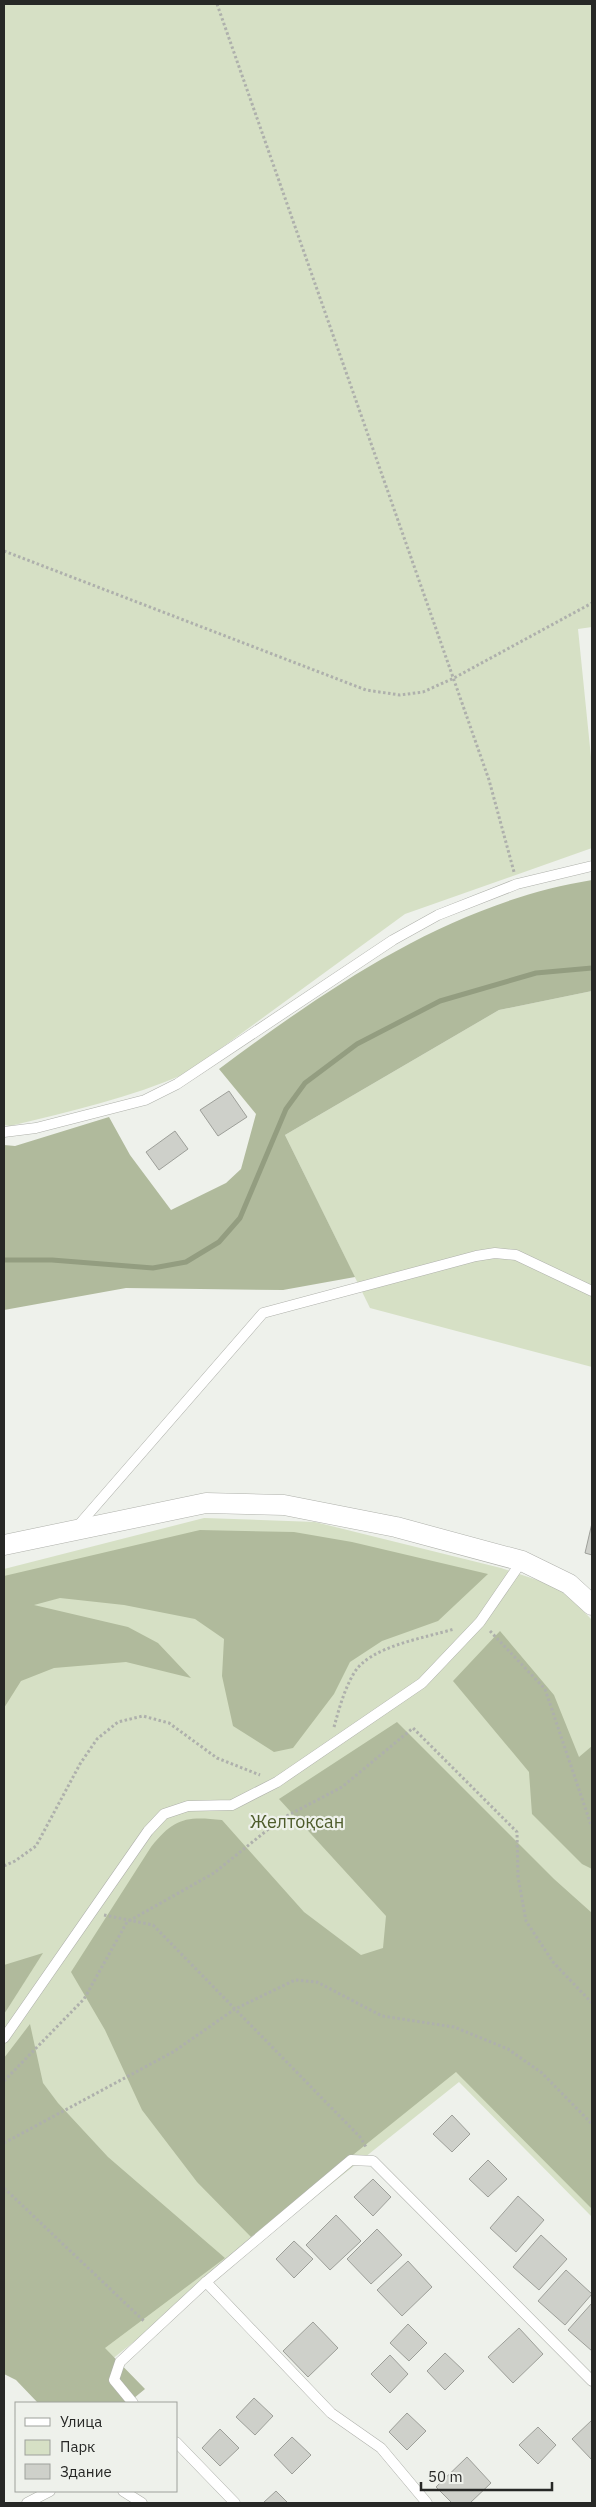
<svg xmlns="http://www.w3.org/2000/svg" width="596" height="2507" font-family="'IBM Plex Sans',sans-serif">
  <style>
    .green { fill: #d6e0c5 }
    .forest { fill: #b0ba9c }
    .lines { fill: none; stroke-linecap: round; stroke-linejoin: round }
    .stream { stroke: #939d80; stroke-width: 5 }
    .building { fill: #ced0ca; stroke: #9d9f99 }
    .lane-casing { stroke: #afb1ab; stroke-width: 11 }
    .street-casing { stroke: #afb1ab; stroke-width: 21 }
    .path { stroke: #aeb0ac; stroke-width: 3; stroke-dasharray: 2.5 2.5; stroke-linecap: butt }
    .lane { stroke: #fff; stroke-width: 10 }
    .street { stroke: #fff; stroke-width: 20 }
    .labels { text-anchor: middle; stroke-width: 4.5; stroke-linejoin: round; paint-order: stroke }
    .park-label { font-size: 18px; fill: #4e5c2c; stroke: #eef1eb }
  </style>
  <rect width="100%" height="100%" fill="#eef1eb"/>
  <!-- green -->
  <g class="green">
    <path d="M4 4H592V627L578 629 592 767V848L405 914 187 1073C130 1098 71 1111 10 1126L4 1125Z"/>
    <path d="M592 991V1367L370 1308 285 1135 499 1010Z"/>
    <path d="M204 1518 315 1522 501 1568 561 1588 592 1620V2217L459 2082 61 2400 4 2349V1569Z"/>
  </g>
  <!-- forest -->
  <g class="forest">
    <path d="M592 880V991L499 1010 285 1135 355 1277 283 1290 126 1288 4 1310V1145L15 1146 109 1117 130 1155 171 1210 226 1183 241 1169 256 1114 219 1069C332 985 451 903 592 880Z"/>
    <path d="M200 1530 294 1532 352 1542 488 1574 438 1621 382 1641 350 1662 334 1694 293 1748 274 1752 233 1726 222 1676 224 1639 195 1619 124 1605 60 1598 34 1605 128 1627 158 1643 191 1678 126 1662 54 1668 21 1681 4 1708V1576Z"/>
    <path d="M500 1631 554 1695 579 1757 592 1746V1869L582 1864 532 1814 529 1772 453 1681Z"/>
    <path d="M397 1722 554 1879 592 1913V2209L456 2072 251 2237 197 2182 142 2110 105 2030 71 1972 151 1847C174 1818 186 1816 222 1820L304 1912 361 1955 383 1948 386 1916 279 1799Z"/>
    <path d="M43 1953 8 2008 4 2014V1965Z"/>
    <path d="M30 2024 43 2083 58 2103 108 2157 225 2258 105 2348 145 2389 128 2403H38L16 2380 4 2374V2058Z"/>
  </g>
  <g class="lines">
    <!-- stream -->
    <path class="stream" d="M4 1260H52L153 1268 186 1262 219 1242 240 1218 286 1109 305 1083 357 1044 440 1001 536 973 592 968"/>
  </g>
  <!-- building -->
  <g class="building">
    <path d="M229 1091 247 1117 218 1136 200 1110Z"/>
    <path d="M175 1131 188 1149 159 1170 146 1152Z"/>
    <path d="M592 1523V1555L585 1553Z"/>
    <path d="M452 2115 470 2134 452 2152 433 2134Z"/>
    <path d="M488 2160 507 2179 488 2197 469 2179Z"/>
    <path d="M373 2179 391 2197 373 2216 354 2197Z"/>
    <path d="M518 2196 544 2220 516 2252 490 2228Z"/>
    <path d="M336 2215 361 2241 330 2270 306 2245Z"/>
    <path d="M377 2229 402 2255 371 2284 347 2259Z"/>
    <path d="M541 2235 567 2259 539 2290 513 2267Z"/>
    <path d="M294 2241 313 2259 294 2278 276 2259Z"/>
    <path d="M408 2261 432 2287 402 2316 377 2290Z"/>
    <path d="M566 2270 592 2294 565 2325 538 2301Z"/>
    <path d="M592 2303V2351L568 2330Z"/>
    <path d="M313 2322 338 2348 308 2377 283 2351Z"/>
    <path d="M408 2324 427 2343 409 2361 390 2343Z"/>
    <path d="M519 2328 543 2354 513 2383 488 2357Z"/>
    <path d="M445 2353 464 2371 445 2390 427 2371Z"/>
    <path d="M390 2355 408 2374 390 2393 371 2374Z"/>
    <path d="M254 2398 273 2416 255 2435 236 2417Z"/>
    <path d="M407 2413 426 2431 407 2450 389 2432Z"/>
    <path d="M592 2420V2460L572 2439Z"/>
    <path d="M538 2427 556 2445 538 2464 519 2445Z"/>
    <path d="M220 2429 239 2448 220 2466 202 2448Z"/>
    <path d="M292 2437 311 2455 292 2474 274 2455Z"/>
    <path d="M467 2457 491 2483 470 2503H452L436 2487Z"/>
    <path d="M276 2491 288 2503H263Z"/>
  </g>
  <g class="lines">
    <!-- lane casing -->
    <g class="lane-casing">
      <g id="lane">
        <path d="M4 1132 36 1128 145 1100 177 1084 393 940 438 915 517 884 592 866"/>
        <path d="M77 1527 263 1313 476 1256 495 1253 516 1255 592 1291"/>
        <path d="M4 2038 148 1831 164 1814 188 1806 232 1805 277 1782 422 1683 480 1622 522 1561"/>
        <path d="M133 2403 114 2380 120 2362 206 2282"/>
        <path d="M176 2442 235 2503"/>
        <path d="M123 2491 142 2503"/>
        <path d="M27 2503 50 2491"/>
        <path d="M427 2503 381 2448 331 2413 206 2282 351 2160 373 2161 592 2381"/>
      </g>
    </g>
    <!-- street casing -->
    <g class="street-casing">
      <path id="street" d="M4 1545 206 1503 284 1505 396 1527 522 1561 569 1584 592 1605"/>
    </g>
    <!-- path -->
    <g class="path">
      <path d="M217 4 489 780 514 872"/>
      <path d="M4 551 366 690 400 695 423 692 454 678 592 603"/>
      <path d="M490 1631 545 1689 592 1828"/>
      <path d="M334 1727C339 1709 344 1690 354 1673 370 1646 425 1638 454 1629"/>
      <path d="M4 1866 15 1861 36 1846 80 1764 97 1739 118 1722 143 1716 169 1723 217 1758 260 1775"/>
      <path d="M104 1915 153 1925 360 2137 366 2147"/>
      <path d="M4 2081 84 1999 127 1922 214 1873 281 1819 342 1787 413 1728 517 1832 518 1877 526 1921 553 1962 592 2003"/>
      <path d="M4 2143 173 2052 235 2009 295 1980 317 1982 382 2016 454 2027 508 2049 542 2073 592 2124"/>
      <path d="M4 2188 145 2322"/>
    </g>
    <!-- lane -->
    <use href="#lane" class="lane"/>
    <!-- street -->
    <use href="#street" class="street"/>
  </g>
  <g class="labels">
    <!-- park labels -->
    <g class="park-label">
      <text x="297" y="1828">Желтоқсан</text>
    </g>
  </g>
  <!-- border -->
  <rect width="596" height="2507" fill="none" stroke="#272826" stroke-width="10"/>
  <!-- legend -->
  <rect x="15" y="2402" width="162" height="90" fill="#eef1eb" stroke="#9ea19c"/>
  <rect x="25" y="2418" width="25" height="8" fill="#ffffff" stroke="#9ea19c"/>
  <text x="60" y="2427" font-size="15" fill="#272826">Улица</text>
  <rect x="25" y="2440" width="25" height="15" fill="#d6e0c5" stroke="#9ea19c"/>
  <text x="60" y="2452" font-size="15" fill="#272826">Парк</text>
  <rect x="25" y="2464" width="25" height="15" fill="#ced0ca" stroke="#9ea19c"/>
  <text x="60" y="2477" font-size="15" fill="#272826">Здание</text>
  <!-- scale -->
  <path d="M421 2482v8h131v-8" fill="none" stroke="#272826" stroke-width="2.5"/>
  <text x="428" y="2482" font-size="15" fill="#272826" stroke="#eef1eb" stroke-width="4" paint-order="stroke">50 m</text>
</svg>
